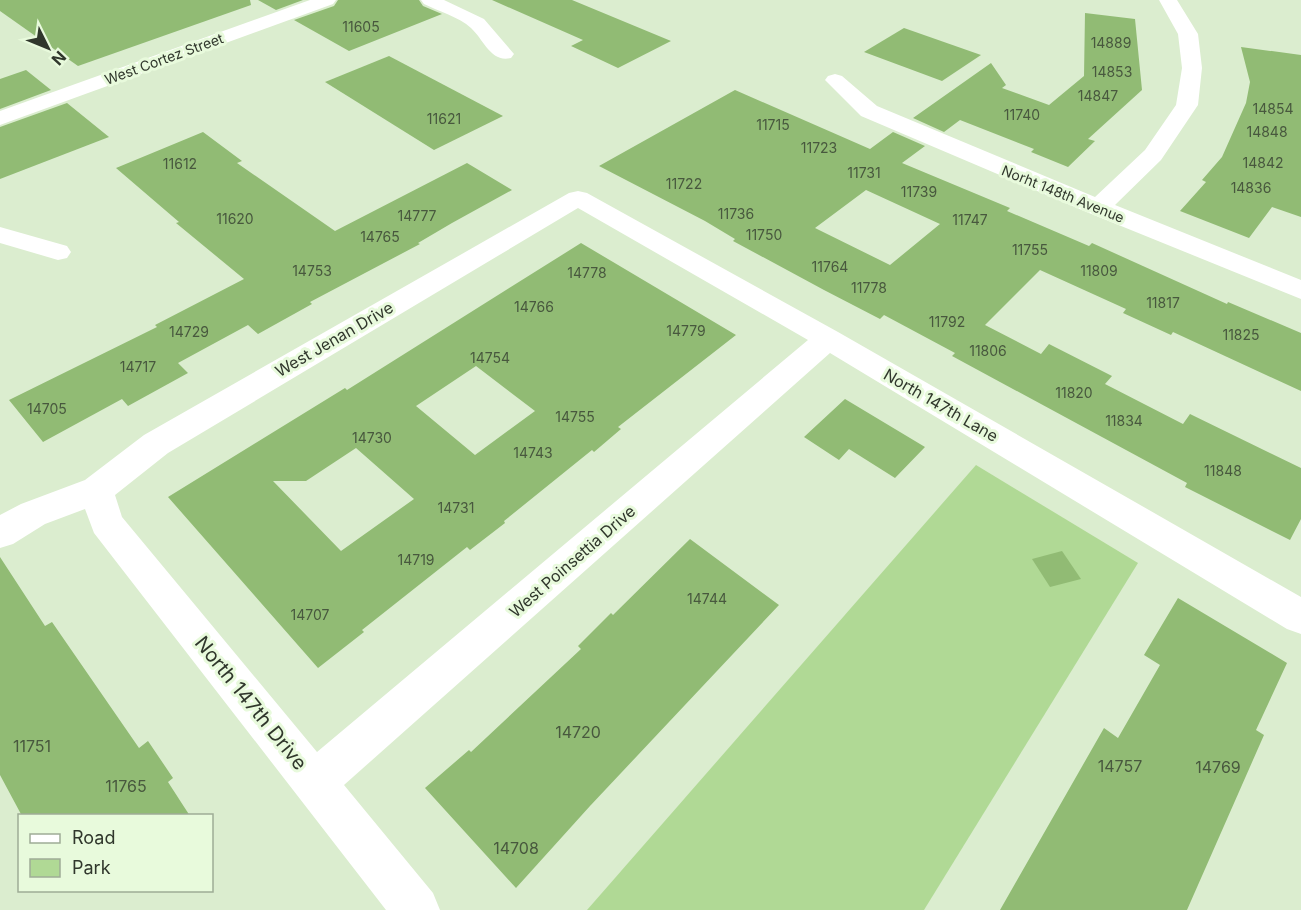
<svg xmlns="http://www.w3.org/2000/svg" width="1301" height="910" font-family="Inter,sans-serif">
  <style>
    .green { fill: #b0d995 }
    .building { fill: #91bb74; fill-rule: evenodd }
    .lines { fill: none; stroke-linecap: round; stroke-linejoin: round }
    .minor { fill: #fff; fill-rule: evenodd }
    .labels { text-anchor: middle; stroke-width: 6; stroke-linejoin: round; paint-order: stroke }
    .number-label { font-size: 14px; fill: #48583e }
    .far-street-label { font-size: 14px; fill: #30372c; stroke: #e8fadc }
    .street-label { font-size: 16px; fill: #30372c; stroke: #e8fadc }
    .near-number-label { font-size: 16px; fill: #48583e }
    .near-street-label { font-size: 20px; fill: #30372c; stroke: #e8fadc }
  </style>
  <rect width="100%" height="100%" fill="#dbedcf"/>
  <!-- green -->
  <path class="green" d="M976 465 1138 563 924 910H587Z"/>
  <!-- building -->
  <g class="building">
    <path d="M0 0H250L251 5 78 66 0 11Z"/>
    <path d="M258 0H303L276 10Z"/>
    <path d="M338 0H419L423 6 442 14 349 51 294 20 334 6Z"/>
    <path d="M492 0H572L671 41 618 68 571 46 583 40Z"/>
    <path d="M1085 13 1135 19 1142 90 1088 139 1095 141 1068 167 1031 152 1034 149 960 120 944 132 913 118 991 63 1006 85 1002 88 1049 105 1084 76Z"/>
    <path d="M904 28 981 55 942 81 864 52Z"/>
    <path d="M1241 47 1301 55V217L1272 207 1249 238 1180 211 1206 182 1202 180 1222 157 1246 103 1250 82Z"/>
    <path d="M389 56 503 116 434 150 325 82Z"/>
    <path d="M26 70 51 90 0 109V79Z"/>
    <path d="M735 90 870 149 893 132 925 146 902 163 1010 208 1007 211 1089 246 1092 243 1227 304 1228 302 1301 333V391L1173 332 1171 335 1123 313 1126 309 1040 270 985 325 1041 354 1049 344 1112 376 1105 384 1183 424 1190 414 1301 468V519L1290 540 1185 487 1187 483 952 356 955 353 884 315 880 319 824 290 733 241 735 239 705 221 599 166ZM866 190 940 224 890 265 815 228Z"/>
    <path d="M67 103 109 137 0 179V127Z"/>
    <path d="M203 132 242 161 237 163 335 231 467 163 512 190 452 223 418 243 420 244 310 302 312 304 258 334 248 325 178 363 188 373 128 406 122 399 43 442 9 400 157 327 155 325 244 279 176 223 179 222 116 168Z"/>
    <path d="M581 243 736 335 618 427 621 429 594 452 592 450 504 521 505 523 470 550 467 547 362 630 364 632 318 668 168 497 345 388 347 390ZM476 366 535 411 475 455 416 406ZM356 448 414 499 341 551 273 481H306Z"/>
    <path d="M845 399 925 447 895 478 849 449 839 460 804 437Z"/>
    <path d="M690 539 779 605 590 806 516 888 425 788 469 750 471 752 581 649 578 646 611 613 613 615Z"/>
    <path d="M1062 551 1081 579 1050 587 1032 559Z"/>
    <path d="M0 557 45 626 52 622 139 748 148 741 173 778 168 782 190 816H22L0 775Z"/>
    <path d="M1178 598 1287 663 1256 730 1264 735 1187 910H1000L1104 728 1118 738 1160 665 1144 655Z"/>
  </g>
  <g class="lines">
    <!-- minor -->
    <g class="minor">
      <path d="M310 0H336L333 4 0 125V111Z"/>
      <path d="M421 0H444L484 19 514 54 511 58C491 63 484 40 471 28 459 17 438 11 424 4Z"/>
      <path d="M1159 0H1177L1198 34 1202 68 1198 105 1161 160 1115 205 1301 280V299L1089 213 861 116 825 80 828 76 835 74 842 76 877 106 1095 197 1145 150 1176 105 1182 68 1178 34Z"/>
      <path d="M578 191 587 193 838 332 1301 597V634L1287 629 830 353 344 785 433 893 440 910H386L94 533 85 509 45 524 13 544 0 548V515L21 504 85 480 144 435 569 193ZM578 208 808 340 317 752 122 517 115 495 168 453Z"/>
      <path d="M0 227 67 246 71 252 67 258 58 260 0 243Z"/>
    </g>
  </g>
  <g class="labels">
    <!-- number labels -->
    <g class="number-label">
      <text x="361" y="32">11605</text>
      <text x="1111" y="48">14889</text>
      <text x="1112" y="77">14853</text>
      <text x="1098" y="101">14847</text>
      <text x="1273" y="114">14854</text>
      <text x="1022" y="120">11740</text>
      <text x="444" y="124">11621</text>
      <text x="773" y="130">11715</text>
      <text x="1267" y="137">14848</text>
      <text x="819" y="153">11723</text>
      <text x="1263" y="168">14842</text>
      <text x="180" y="169">11612</text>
      <text x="864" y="178">11731</text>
      <text x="684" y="189">11722</text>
      <text x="1251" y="193">14836</text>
      <text x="919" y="197">11739</text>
      <text x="736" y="219">11736</text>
      <text x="417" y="221">14777</text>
      <text x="235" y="224">11620</text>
      <text x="970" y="225">11747</text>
      <text x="764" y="240">11750</text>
      <text x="380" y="242">14765</text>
      <text x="1030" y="255">11755</text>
      <text x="830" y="272">11764</text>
      <text x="312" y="276">14753</text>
      <text x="1099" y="276">11809</text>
      <text x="587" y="278">14778</text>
      <text x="869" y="293">11778</text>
      <text x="1163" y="308">11817</text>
      <text x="534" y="312">14766</text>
      <text x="947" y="327">11792</text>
      <text x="686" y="336">14779</text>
      <text x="189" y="337">14729</text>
      <text x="1241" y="340">11825</text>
      <text x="988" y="356">11806</text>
      <text x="490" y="363">14754</text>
      <text x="138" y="372">14717</text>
      <text x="1074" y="398">11820</text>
      <text x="47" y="414">14705</text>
      <text x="575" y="422">14755</text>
      <text x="1124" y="426">11834</text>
      <text x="372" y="443">14730</text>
      <text x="533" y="458">14743</text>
      <text x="1223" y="476">11848</text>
      <text x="456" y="513">14731</text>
      <text x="416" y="565">14719</text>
      <text x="707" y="604">14744</text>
      <text x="310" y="620">14707</text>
    </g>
    <!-- far-street labels -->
    <g class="far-street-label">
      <text transform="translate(164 59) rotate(-20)" y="5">West Cortez Street</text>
      <text transform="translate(1063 194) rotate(22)" y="5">Norht 148th Avenue</text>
    </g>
    <!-- street labels -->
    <g class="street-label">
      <text transform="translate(334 339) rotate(-30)" y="6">West Jenan Drive</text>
      <text transform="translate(941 405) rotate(30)" y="6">North 147th Lane</text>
      <text transform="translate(572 561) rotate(-41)" y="6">West Poinsettia Drive</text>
    </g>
    <!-- near-number labels -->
    <g class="near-number-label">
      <text x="578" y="738">14720</text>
      <text x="32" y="752">11751</text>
      <text x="1120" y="772">14757</text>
      <text x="1218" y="773">14769</text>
      <text x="126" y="792">11765</text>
      <text x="516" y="854">14708</text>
    </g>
    <!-- near-street labels -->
    <g class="near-street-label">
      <text transform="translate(251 703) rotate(51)" y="7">North 147th Drive</text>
    </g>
  </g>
  <!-- legend -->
  <rect x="18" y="814" width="195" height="78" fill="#e8fadc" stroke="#9eac96" stroke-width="1.5"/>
  <rect x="30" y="834" width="30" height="9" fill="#ffffff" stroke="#9eac96" stroke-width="1.5"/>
  <text x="72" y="844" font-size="18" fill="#30372c">Road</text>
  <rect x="30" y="859" width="30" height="18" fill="#b0d995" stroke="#9eac96" stroke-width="1.5"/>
  <text x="72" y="874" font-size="18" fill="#30372c">Park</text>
  <!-- north arrow -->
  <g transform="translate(48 48) rotate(133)" stroke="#e8fadc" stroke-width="4.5" paint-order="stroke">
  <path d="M0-4.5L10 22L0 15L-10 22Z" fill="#30372c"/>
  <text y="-9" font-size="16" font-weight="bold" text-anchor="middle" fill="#30372c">N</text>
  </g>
</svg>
